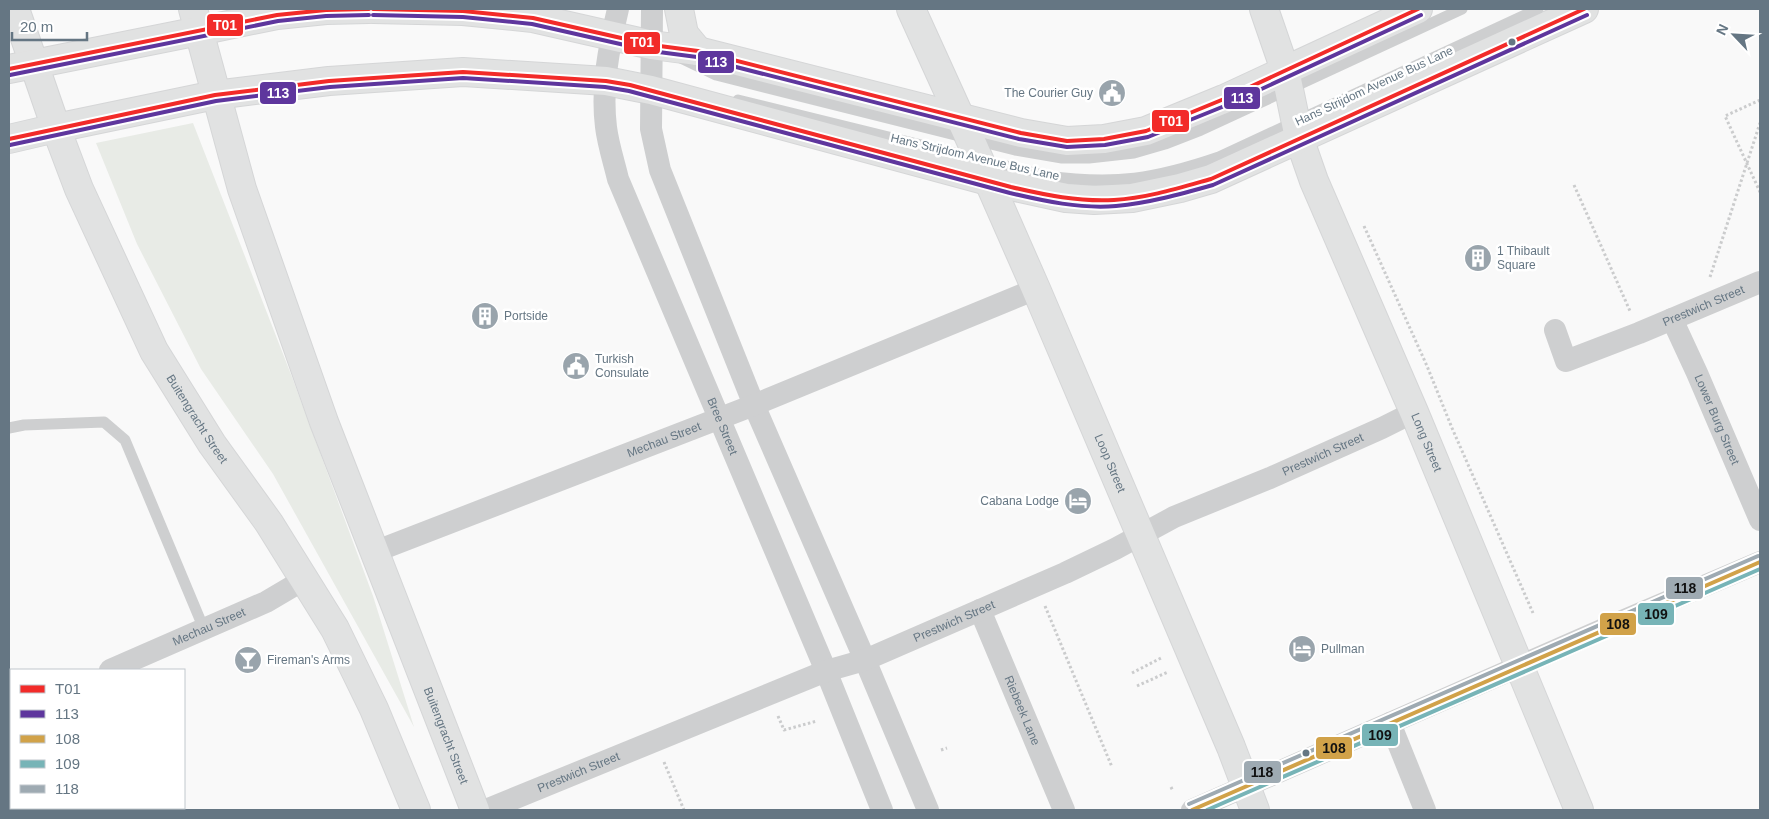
<svg xmlns="http://www.w3.org/2000/svg" width="1769" height="819" font-family="Arial,sans-serif">
  <style>
    .green { fill: #e8ebe6 }
    .lines { fill: none; stroke-linecap: round; stroke-linejoin: round }
    .secondary-casing { stroke: #d5d6d7; stroke-width: 30 }
    .primary-casing { stroke: #d5d6d7; stroke-width: 30 }
    .path { stroke: #cbcccd; stroke-width: 3; stroke-dasharray: 2.5 2.5; stroke-linecap: butt }
    .lane { stroke: #cecfd0; stroke-width: 11 }
    .street { stroke: #cecfd0; stroke-width: 22 }
    .secondary { stroke: #e1e2e2; stroke-width: 28 }
    .primary { stroke: #e1e2e2; stroke-width: 28 }
    .bus-1-casing { stroke: #fff; stroke-width: 8 }
    .bus-2-casing { stroke: #fff; stroke-width: 8 }
    .bus-3-casing { stroke: #fff; stroke-width: 8 }
    .bus-4-casing { stroke: #fff; stroke-width: 8 }
    .bus-5-casing { stroke: #fff; stroke-width: 8 }
    .bus-1 { stroke: #f22b29; stroke-width: 4 }
    .bus-2 { stroke: #5e369d; stroke-width: 4 }
    .bus-3 { stroke: #d1a249; stroke-width: 4 }
    .bus-4 { stroke: #77b4b7; stroke-width: 4 }
    .bus-5 { stroke: #9eaab2; stroke-width: 4 }
    .bus-dot { fill: #657683; stroke: #fff; stroke-width: 2 }
    .labels { text-anchor: middle; stroke-width: 5; stroke-linejoin: round; paint-order: stroke }
    .street-label { font-size: 12px; fill: #657683; stroke: #fff }
    .poi-label { font-size: 12px; fill: #657683; stroke: #fff; text-anchor: start }
    .line-badge { stroke: #fff; stroke-width: 2 }
    .badge-label { font-size: 14px; text-anchor: middle; font-weight: bold; fill: #fff }
    .pale-badge-label { font-size: 14px; text-anchor: middle; font-weight: bold; fill: #111 }
  </style>
  <rect width="100%" height="100%" fill="#f9f9f9"/>
  <!-- green -->
  <path class="green" d="M193 123 292 377 373 596 414 727 273 474 201 369 137 244 96 143Z"/>
  <g class="lines">
    <!-- secondary casing -->
    <g class="secondary-casing">
      <g id="secondary">
        <path d="M373 9 463 11 533 18 652 45 698 51 1021 133 1067 141 1104 139 1146 131 1224 99 1418 9"/>
        <path d="M679 9 684 34 698 51"/>
        <path id="s8" d="M911 9 970 139 1036 289 1231 747 1255 810"/>
        <path id="s9" d="M1264 9 1285 70 1299 138 1314 181 1414 412 1579 810"/>
        <path d="M199 31 277 15 326 10 369 9"/>
        <path d="M215 95 329 81 463 72 606 81 651 90 988 181 1066 198 1094 200 1132 198 1180 188 1211 179 1584 9"/>
      </g>
    </g>
    <!-- primary casing -->
    <g class="primary-casing">
      <g id="primary">
        <path id="s10" d="M15 9 56 128 79 189 154 351 212 444 269 523 335 629 374 709 416 810"/>
        <path id="s11" d="M193 9 242 189 324 422 475 810"/>
        <path d="M9 69 199 31"/>
        <path d="M9 139 56 128 215 95"/>
      </g>
    </g>
    <!-- path -->
    <g class="path">
      <path d="M1760 100 1725 116 1760 192"/>
      <path d="M1574 185 1630 311"/>
      <path d="M1364 226 1427 366 1452 428 1533 613"/>
      <path d="M1710 277 1760 123"/>
      <path d="M1045 606 1112 767"/>
      <path d="M1132 673 1161 658"/>
      <path d="M1137 686 1168 672"/>
      <path d="M778 716 784 730 817 721"/>
      <path d="M941 750 947 748"/>
      <path d="M664 762 684 810"/>
      <path d="M1171 787 1173 791"/>
    </g>
    <!-- lane -->
    <g class="lane">
      <path d="M681 58 716 75 1015 150 1062 158H1089L1134 153 1165 144 1201 130 1462 9"/>
      <path d="M738 100 1047 176C1115 185 1155 179 1219 157L1538 9"/>
      <path d="M9 428 24 425 104 422 125 440 204 629"/>
    </g>
    <!-- street -->
    <g class="street">
      <path id="s1" d="M618 9C609 47 601 87 606 127 608 144 614 162 618 179L826 671 882 810"/>
      <path d="M652 9 651 129 660 170 754 405 865 660 928 810"/>
      <path id="s2" d="M1672 319 1697 373 1760 520"/>
      <path id="s3" d="M1555 330 1566 361 1639 333 1760 282"/>
      <path id="s4" d="M374 552 754 405 1036 289"/>
      <path id="s5" d="M980 610 1064 810"/>
      <path id="s6" d="M110 670 266 602 305 579"/>
      <path d="M9 715 11 714"/>
      <path d="M1390 723 1425 810"/>
      <path id="s7" d="M486 810 826 671 865 660 1065 573 1115 549 1174 517 1270 478 1382 428 1414 412"/>
      <path d="M1192 810 1622 621 1760 562"/>
    </g>
    <!-- secondary -->
    <use href="#secondary" class="secondary"/>
    <!-- primary -->
    <use href="#primary" class="primary"/>
    <!-- bus-1 casing -->
    <g class="bus-1-casing">
      <g id="bus-1">
        <path d="M373 9 463 11 533 18 652 45 698 51 1021 133 1067 141 1104 139 1146 131 1224 99 1418 9"/>
        <path d="M9 69 277 15 326 10 369 9"/>
        <path d="M9 139 215 95 329 81 463 72 606 81 630 85 1011 187C1045 195 1079 202 1114 200 1147 198 1179 188 1211 179L1584 9"/>
      </g>
    </g>
    <!-- bus-2 casing -->
    <g class="bus-2-casing">
      <g id="bus-2">
        <path d="M373 15 463 17 532 24 651 51 697 57 1019 139 1067 147 1105 145 1148 137 1227 105 1421 15"/>
        <path d="M10 75 278 21 326 16 369 15"/>
        <path d="M10 145 216 101 330 87 463 78 605 87 629 91 1010 193C1044 201 1080 209 1116 206 1149 203 1181 194 1213 185L1587 15"/>
      </g>
    </g>
    <!-- bus-3 casing -->
    <g class="bus-3-casing">
      <path id="bus-3" d="M1192 810 1760 562"/>
    </g>
    <!-- bus-4 casing -->
    <g class="bus-4-casing">
      <path id="bus-4" d="M1207 810 1760 569"/>
    </g>
    <!-- bus-5 casing -->
    <g class="bus-5-casing">
      <path id="bus-5" d="M1189 804 1758 556"/>
    </g>
    <!-- bus-1 -->
    <use href="#bus-1" class="bus-1"/>
    <!-- bus-2 -->
    <use href="#bus-2" class="bus-2"/>
    <!-- bus-3 -->
    <use href="#bus-3" class="bus-3"/>
    <!-- bus-4 -->
    <use href="#bus-4" class="bus-4"/>
    <!-- bus-5 -->
    <use href="#bus-5" class="bus-5"/>
  </g>
  <!-- icons -->
  <defs>
    <g id="civic-disc" transform="scale(1.4375)"><circle r="9.5" fill="#99a4ac" stroke="#fff"/><path d="M-.6-6.5H3V-4.5H.6V-3L4-1V1h2V6H-6V1h2V-1L-.6-3ZM-1.2 2.5V6h2.4V2.5Z" fill="#fff"/></g>
    <g id="building-disc" transform="scale(1.4375)"><circle r="9.5" fill="#99a4ac" stroke="#fff"/><path d="M-4-6H4V6H1V3H-1V6H-4ZM-2.5-4.3h1.7v1.8h-1.7ZM.8-4.3h1.7v1.8H.8ZM-2.5-1h1.7V.8h-1.7ZM.8-1h1.7V.8H.8Z" fill="#fff"/></g>
    <g id="hotel-disc" transform="scale(1.4375)"><circle r="9.5" fill="#99a4ac" stroke="#fff"/><path d="M-6-4.5h1.5V1H6V5H4.5V3h-9V5H-6ZM-4 0a1.8 1.8 0 1 1 3.6 0ZM.5 0V-2.5h3Q6-2.5 6 0Z" fill="#fff"/></g>
    <g id="bar-disc" transform="scale(1.4375)"><circle r="9.5" fill="#99a4ac" stroke="#fff"/><path d="M-6-5H6L.8 .8V4.5H3.5V6h-7V4.5H-.8V.8Z" fill="#fff"/></g>
  </defs>
  <g fill-rule="evenodd">
    <use href="#civic-disc" x="1112" y="93"/>
    <use href="#building-disc" x="1478" y="258"/>
    <use href="#building-disc" x="485" y="316"/>
    <use href="#civic-disc" x="576" y="366"/>
    <use href="#hotel-disc" x="1078" y="501"/>
    <use href="#hotel-disc" x="1302" y="649"/>
    <use href="#bar-disc" x="248" y="660"/>
  </g>
  <!-- markers -->
  <g class="bus-dot">
    <circle cx="1512" cy="42" r="4.5"/>
    <circle cx="1306" cy="753" r="4.5"/>
  </g>
  <g class="labels">
    <!-- street labels -->
    <g class="street-label">
      <text transform="translate(1374 86) rotate(-25)" y="4">Hans Strijdom Avenue Bus Lane</text>
      <text transform="translate(975 157) rotate(13)" y="4">Hans Strijdom Avenue Bus Lane</text>
      <text dy="4" stroke="none"><textPath href="#s3" startOffset="181">Prestwich Street</textPath></text>
      <text dy="4" stroke="none"><textPath href="#s10" startOffset="450">Buitengracht Street</textPath></text>
      <text dy="4" stroke="none"><textPath href="#s2" startOffset="110">Lower Burg Street</textPath></text>
      <text dy="4" stroke="none"><textPath href="#s1" startOffset="441">Bree Street</textPath></text>
      <text dy="4" stroke="none"><textPath href="#s4" startOffset="311">Mechau Street</textPath></text>
      <text dy="4" stroke="none"><textPath href="#s9" startOffset="464">Long Street</textPath></text>
      <text dy="4" stroke="none"><textPath href="#s7" startOffset="910">Prestwich Street</textPath></text>
      <text dy="4" stroke="none"><textPath href="#s8" startOffset="496">Loop Street</textPath></text>
      <text dy="4" stroke="none"><textPath href="#s7" startOffset="505">Prestwich Street</textPath></text>
      <text dy="4" stroke="none"><textPath href="#s6" startOffset="108">Mechau Street</textPath></text>
      <text dy="4" stroke="none"><textPath href="#s5" startOffset="109">Riebeek Lane</textPath></text>
      <text dy="4" stroke="none"><textPath href="#s11" startOffset="770">Buitengracht Street</textPath></text>
      <text dy="4" stroke="none"><textPath href="#s7" startOffset="100">Prestwich Street</textPath></text>
    </g>
    <!-- poi labels -->
    <g class="poi-label">
      <text x="1093" y="97" text-anchor="end">The Courier Guy</text>
      <text x="1497" y="255">1 Thibault<tspan x="1497" dy="14">Square</tspan></text>
      <text x="504" y="320">Portside</text>
      <text x="595" y="363">Turkish<tspan x="595" dy="14">Consulate</tspan></text>
      <text x="1059" y="505" text-anchor="end">Cabana Lodge</text>
      <text x="1321" y="653">Pullman</text>
      <text x="267" y="664">Fireman's Arms</text>
    </g>
  </g>
  <g class="line-badge">
    <rect x="206" y="13" width="38" height="24" rx="5" fill="#f22b29"/>
    <rect x="623" y="31" width="38" height="24" rx="5" fill="#f22b29"/>
    <rect x="697" y="50" width="38" height="24" rx="5" fill="#5e369d"/>
    <rect x="259" y="81" width="38" height="24" rx="5" fill="#5e369d"/>
    <rect x="1223" y="86" width="38" height="24" rx="5" fill="#5e369d"/>
    <rect x="1151" y="109" width="39" height="24" rx="5" fill="#f22b29"/>
    <rect x="1665" y="576" width="39" height="24" rx="5" fill="#9eaab2"/>
    <rect x="1637" y="602" width="38" height="24" rx="5" fill="#77b4b7"/>
    <rect x="1599" y="612" width="38" height="24" rx="5" fill="#d1a249"/>
    <rect x="1361" y="723" width="38" height="24" rx="5" fill="#77b4b7"/>
    <rect x="1315" y="736" width="38" height="24" rx="5" fill="#d1a249"/>
    <rect x="1243" y="760" width="39" height="24" rx="5" fill="#9eaab2"/>
  </g>
  <g class="badge-label">
    <text x="225" y="30">T01</text>
    <text x="642" y="47">T01</text>
    <text x="716" y="67">113</text>
    <text x="278" y="98">113</text>
    <text x="1242" y="103">113</text>
    <text x="1171" y="126">T01</text>
  </g>
  <g class="pale-badge-label">
    <text x="1685" y="593">118</text>
    <text x="1656" y="619">109</text>
    <text x="1618" y="629">108</text>
    <text x="1380" y="740">109</text>
    <text x="1334" y="753">108</text>
    <text x="1262" y="777">118</text>
  </g>
  <!-- border -->
  <rect width="1769" height="819" fill="none" stroke="#657683" stroke-width="20"/>
  <!-- legend -->
  <rect x="10" y="669" width="175" height="140" fill="#ffffff" stroke="#c1c8cd"/>
  <rect x="20" y="685" width="25" height="8" fill="#f22b29" stroke="#c1c8cd"/>
  <text x="55" y="694" font-size="15" fill="#657683">T01</text>
  <rect x="20" y="710" width="25" height="8" fill="#5e369d" stroke="#c1c8cd"/>
  <text x="55" y="719" font-size="15" fill="#657683">113</text>
  <rect x="20" y="735" width="25" height="8" fill="#d1a249" stroke="#c1c8cd"/>
  <text x="55" y="744" font-size="15" fill="#657683">108</text>
  <rect x="20" y="760" width="25" height="8" fill="#77b4b7" stroke="#c1c8cd"/>
  <text x="55" y="769" font-size="15" fill="#657683">109</text>
  <rect x="20" y="785" width="25" height="8" fill="#9eaab2" stroke="#c1c8cd"/>
  <text x="55" y="794" font-size="15" fill="#657683">118</text>
  <!-- north arrow -->
  <g transform="translate(1734 35) rotate(295)" stroke="#ffffff" stroke-width="4" paint-order="stroke">
  <path d="M0-4L9 19L0 12L-9 19Z" fill="#657683"/>
  <text y="-8" font-size="14" font-weight="bold" text-anchor="middle" fill="#657683">N</text>
  </g>
  <!-- scale -->
  <path d="M12 32v8h75v-8" fill="none" stroke="#657683" stroke-width="2.5"/>
  <text x="20" y="32" font-size="15" fill="#657683" stroke="#ffffff" stroke-width="4" paint-order="stroke">20 m</text>
</svg>
